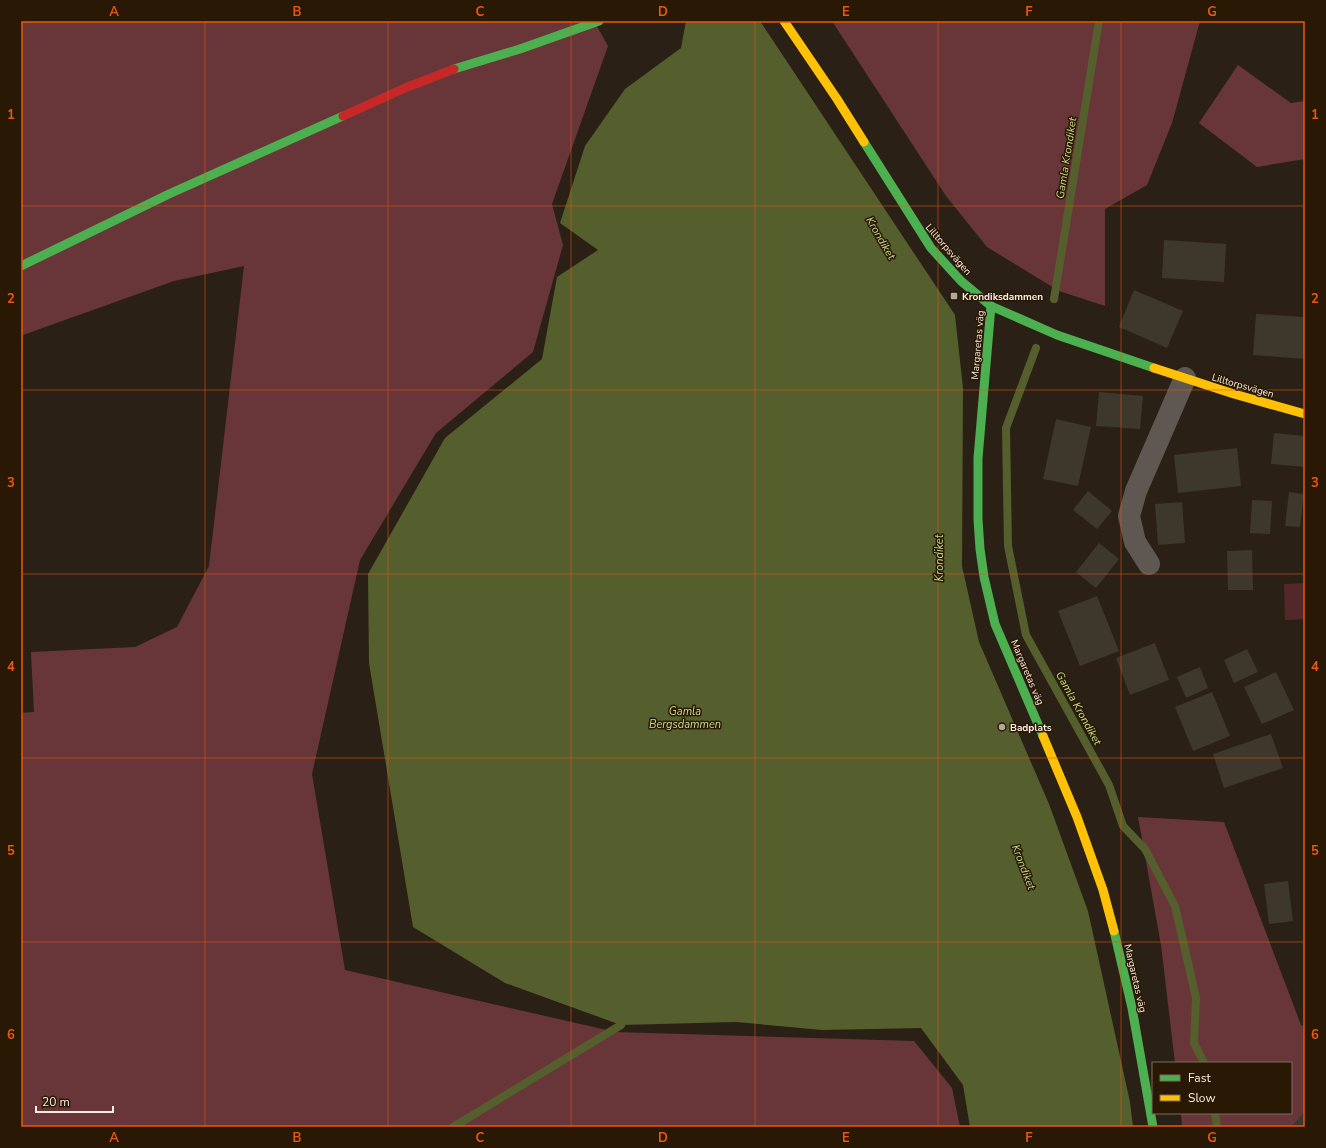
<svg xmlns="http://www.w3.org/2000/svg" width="1326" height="1148" font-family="'Nunito Sans',sans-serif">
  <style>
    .green { fill: #54282b }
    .forest { fill: #683639 }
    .water { fill: #545f2d }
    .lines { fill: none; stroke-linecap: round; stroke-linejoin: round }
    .stream { stroke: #545f2d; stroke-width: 8 }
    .building { fill: #3e372c }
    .street { stroke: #5f5752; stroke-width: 22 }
    .fast { stroke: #4caf50; stroke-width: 9 }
    .slow { stroke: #ffc107; stroke-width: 9 }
    .jam { stroke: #c62828; stroke-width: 9 }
    .grid { fill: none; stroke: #e8590c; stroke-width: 1; stroke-opacity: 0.55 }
    .poi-dot { fill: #b2a59a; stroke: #291804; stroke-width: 1.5 }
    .labels { text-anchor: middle; stroke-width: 3; stroke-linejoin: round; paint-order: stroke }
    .street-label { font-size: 10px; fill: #faede1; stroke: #291804 }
    .poi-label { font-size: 10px; font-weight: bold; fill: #faede1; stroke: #291804; text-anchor: start }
    .water-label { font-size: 11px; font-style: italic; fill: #c9df8c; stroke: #291804 }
    .neatline { fill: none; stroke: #e8590c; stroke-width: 1.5 }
    .grid-label { font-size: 13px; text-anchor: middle; font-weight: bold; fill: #e8590c }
  </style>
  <rect width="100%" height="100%" fill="#2b2015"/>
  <!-- green -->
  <path class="green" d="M1305 583V619L1285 620 1284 584Z"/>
  <!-- forest -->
  <g class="forest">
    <path d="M21 21H594L608 46 552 204 563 245 533 352 436 433 360 560 312 774 345 970 615 1032 914 1041 952 1088 960 1127H21V713L34 712 31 652 135 647 177 627 209 566 244 266 174 281 23 335 22 358H21Z"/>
    <path d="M832 21H1200L1172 123 1147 185 1105 209V306L1059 291 987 247 946 196Z"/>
    <path d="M1238 65 1291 103 1305 101V159L1257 167 1199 123Z"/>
    <path d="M1138 817 1224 822 1301 1025 1305 1027V1127H1182L1181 1113H1291V1063H1175L1161 945Z"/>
  </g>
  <!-- water -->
  <path class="water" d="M686 21H760L955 315 963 388 962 566 979 642 1049 804 1088 911 1130 1102 1133 1127H970L963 1085 921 1028 822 1030 736 1022 621 1025 505 983 413 927 369 663 368 574 445 438 542 359 557 277 598 250 560 223 585 146 625 89 681 48Z"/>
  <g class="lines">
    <!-- stream -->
    <g class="stream">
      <path d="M1054 299 1099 21"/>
      <path d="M1036 348 1006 428 1008 546 1026 635 1109 785 1123 826 1145 849 1175 906 1196 998 1194 1043 1204 1063"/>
      <path d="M1215 1113 1217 1127"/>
      <path d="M453 1127 621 1025"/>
    </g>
  </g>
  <!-- building -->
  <g class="building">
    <path d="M1164 240 1226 244 1224 282 1162 278Z"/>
    <path d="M1134 290 1183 311 1167 348 1119 327Z"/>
    <path d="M1256 314 1305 317V359L1253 355Z"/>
    <path d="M1099 392 1143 396 1140 429 1096 426Z"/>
    <path d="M1056 419 1091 427 1078 486 1043 479Z"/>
    <path d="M1274 433 1305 436V467L1271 464Z"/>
    <path d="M1237 448 1241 486 1178 493 1174 455Z"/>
    <path d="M1088 491 1112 511 1097 529 1073 510Z"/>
    <path d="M1289 492 1304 494 1300 527 1285 526Z"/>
    <path d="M1252 500 1272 501 1270 534 1250 533Z"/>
    <path d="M1182 502 1185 543 1158 545 1155 504Z"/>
    <path d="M1099 543 1119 559 1096 588 1076 572Z"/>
    <path d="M1252 550 1253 590H1228L1227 551Z"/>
    <path d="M1097 596 1119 651 1080 666 1058 611Z"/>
    <path d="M1155 643 1169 680 1130 695 1116 658Z"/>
    <path d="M1247 649 1258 672 1234 683 1224 660Z"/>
    <path d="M1200 667 1208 688 1186 698 1177 677Z"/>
    <path d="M1276 672 1294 710 1262 724 1244 687Z"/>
    <path d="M1212 692 1230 736 1193 751 1175 707Z"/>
    <path d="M1271 734 1283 768 1224 788 1213 754Z"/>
    <path d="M1288 881 1293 921 1269 924 1264 884Z"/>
    <path d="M1305 1111V1127H1291Z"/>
  </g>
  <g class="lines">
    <!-- street -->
    <path class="street" d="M1149 564 1135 542 1129 516 1136 491 1185 378"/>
    <!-- fast -->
    <g class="fast">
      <path d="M454 69 520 49 599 21"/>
      <path d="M864 142 931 248 961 281 991 306 1057 335 1154 368"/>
      <path d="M21 266 169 194 343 116"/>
      <path d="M991 306 978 458V519L980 549 984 577 995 624 1043 736"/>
      <path d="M1114 931 1132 1008 1153 1127"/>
    </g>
    <!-- slow -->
    <g class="slow">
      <path d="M784 21 837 99 864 142"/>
      <path d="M1154 368 1234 394 1305 414"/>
      <path d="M1043 736 1077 817 1103 890 1114 931"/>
    </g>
    <!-- jam -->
    <path class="jam" d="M343 116 405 88 454 69"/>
  </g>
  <!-- grid -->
  <path class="grid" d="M205 21V1127M388 21V1127M571 21V1127M755 21V1127M938 21V1127M1121 21V1127M21 206H1305M21 390H1305M21 574H1305M21 758H1305M21 942H1305"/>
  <!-- markers -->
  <g class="poi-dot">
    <rect x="950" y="292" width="8" height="8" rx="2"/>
    <circle cx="1002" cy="727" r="4"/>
  </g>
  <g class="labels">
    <!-- street labels -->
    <g class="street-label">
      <text transform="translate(949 249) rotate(49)" y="4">Lilltorpsvägen</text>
      <text transform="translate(977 345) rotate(-85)" y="4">Margaretas väg</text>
      <text transform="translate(1243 385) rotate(16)" y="4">Lilltorpsvägen</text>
      <text transform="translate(1028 672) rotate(67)" y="4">Margaretas väg</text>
      <text transform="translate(1136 978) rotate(77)" y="4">Margaretas väg</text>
    </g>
    <!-- poi labels -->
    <g class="poi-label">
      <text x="962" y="300">Krondiksdammen</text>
      <text x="1010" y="731">Badplats</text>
    </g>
    <!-- water labels -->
    <g class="water-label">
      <text transform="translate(1066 158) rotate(-81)" y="4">Gamla Krondiket</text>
      <text transform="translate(881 238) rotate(60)" y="4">Krondiket</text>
      <text transform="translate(939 558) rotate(-90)" y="4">Krondiket</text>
      <text transform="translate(1079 708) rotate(61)" y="4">Gamla Krondiket</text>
      <text x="685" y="715">Gamla<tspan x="685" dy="13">Bergsdammen</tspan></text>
      <text transform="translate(1024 867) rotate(69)" y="4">Krondiket</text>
    </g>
  </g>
  <!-- border -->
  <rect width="1326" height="1148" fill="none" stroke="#291804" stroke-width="44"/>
  <!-- legend -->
  <rect x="1152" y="1062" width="140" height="52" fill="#291804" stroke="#7d6d5c"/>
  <rect x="1160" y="1075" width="20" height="6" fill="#4caf50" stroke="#7d6d5c"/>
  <text x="1188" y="1082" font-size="12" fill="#faede1">Fast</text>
  <rect x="1160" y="1095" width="20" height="6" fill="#ffc107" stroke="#7d6d5c"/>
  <text x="1188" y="1102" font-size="12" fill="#faede1">Slow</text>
  <!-- scale -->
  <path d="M36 1106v6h77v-6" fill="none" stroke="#faede1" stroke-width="2"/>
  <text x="42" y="1106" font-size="12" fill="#faede1" stroke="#291804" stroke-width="3" paint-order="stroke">20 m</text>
  <rect x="22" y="22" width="1282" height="1104" class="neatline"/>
  <g class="grid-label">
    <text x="114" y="16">A</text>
    <text x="297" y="16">B</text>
    <text x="480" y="16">C</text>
    <text x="663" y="16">D</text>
    <text x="846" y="16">E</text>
    <text x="1029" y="16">F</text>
    <text x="1212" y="16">G</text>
    <text x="11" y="119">1</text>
    <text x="1315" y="119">1</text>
    <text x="11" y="303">2</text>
    <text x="1315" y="303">2</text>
    <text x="11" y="487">3</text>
    <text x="1315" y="487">3</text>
    <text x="11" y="671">4</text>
    <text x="1315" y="671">4</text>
    <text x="11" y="855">5</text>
    <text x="1315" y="855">5</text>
    <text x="11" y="1039">6</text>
    <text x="1315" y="1039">6</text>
    <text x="114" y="1142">A</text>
    <text x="297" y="1142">B</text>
    <text x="480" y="1142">C</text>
    <text x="663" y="1142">D</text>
    <text x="846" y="1142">E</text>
    <text x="1029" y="1142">F</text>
    <text x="1212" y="1142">G</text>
  </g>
</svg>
